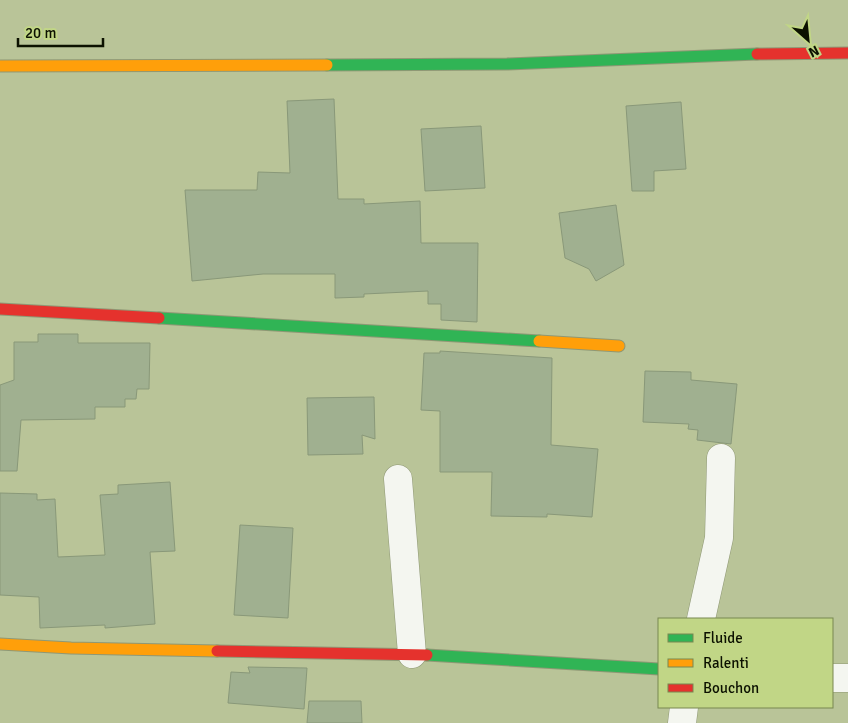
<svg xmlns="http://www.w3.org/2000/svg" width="848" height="723" font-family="Signika,sans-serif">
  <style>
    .building { fill: #a0b090; stroke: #899879 }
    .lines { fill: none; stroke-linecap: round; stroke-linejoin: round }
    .street-casing { stroke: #8f9875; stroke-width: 29 }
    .fast-casing { stroke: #8f9875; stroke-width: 13 }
    .slow-casing { stroke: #8f9875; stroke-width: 13 }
    .jam-casing { stroke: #8f9875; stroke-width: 13 }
    .street { stroke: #f4f6f0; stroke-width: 28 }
    .fast { stroke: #30b455; stroke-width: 11 }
    .slow { stroke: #ff9f0a; stroke-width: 11 }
    .jam { stroke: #e5322d; stroke-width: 11 }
  </style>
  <rect width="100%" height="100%" fill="#b9c498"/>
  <!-- building -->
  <g class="building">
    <path d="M334 99 338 199H364V204L420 201 421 243H478L477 322 441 320V304H428V291L364 294V297L335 298V274H263L192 281 185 190H257L258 172 290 173 287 101Z"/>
    <path d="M681 102 686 169 654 171V191H632L626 106Z"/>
    <path d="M481 126 485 188 425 191 421 129Z"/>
    <path d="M616 205 624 265 596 281 589 269 565 258 559 213Z"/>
    <path d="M38 334H78V343H150L149 389H137L136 399H125V407H95V419L21 420 17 471H0V385L14 380V342H38Z"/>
    <path d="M440 351 552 358 551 445 598 449 592 517 547 514V517L491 516 492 472H440V411L421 410 424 353H440Z"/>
    <path d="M645 371 691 372V380L737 384 731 444 697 440 698 430 688 429 689 424 643 422Z"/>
    <path d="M374 397 375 439 362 435 363 454 308 455 307 398Z"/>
    <path d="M170 482 175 551 150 552 155 624 105 628V625L40 628 39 597 0 595V493L37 494V500L55 499 58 557 105 555 100 495 118 494V485Z"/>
    <path d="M240 525 293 528 288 618 234 615Z"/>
    <path d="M248 667 307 668 304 709 228 703 231 672 250 673Z"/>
    <path d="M309 701H361L362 723H307Z"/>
  </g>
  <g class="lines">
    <!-- street casing -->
    <g class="street-casing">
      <g id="street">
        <path d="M398 479 412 654"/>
        <path d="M701 619 719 538 721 458"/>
        <path d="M832 678H848"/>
        <path d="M682 723 684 707"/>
      </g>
    </g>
    <!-- fast casing -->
    <g class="fast-casing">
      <g id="fast">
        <path d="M327 65 507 64 757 54"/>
        <path d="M159 318 539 341"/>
        <path d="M427 655 659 669"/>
      </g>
    </g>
    <!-- slow casing -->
    <g class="slow-casing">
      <g id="slow">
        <path d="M0 66 327 65"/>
        <path d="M539 341 619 346"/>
        <path d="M0 644 71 648 217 651"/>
      </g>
    </g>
    <!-- jam casing -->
    <g class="jam-casing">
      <g id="jam">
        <path d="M757 54 848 53"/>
        <path d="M0 309 159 318"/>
        <path d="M217 651 427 655"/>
      </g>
    </g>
    <!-- street -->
    <use href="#street" class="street"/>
    <!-- fast -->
    <use href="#fast" class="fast"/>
    <!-- slow -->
    <use href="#slow" class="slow"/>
    <!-- jam -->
    <use href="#jam" class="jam"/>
  </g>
  <!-- legend -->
  <rect x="658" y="618" width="175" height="90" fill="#c1d686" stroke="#798750"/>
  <rect x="668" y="634" width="25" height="8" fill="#30b455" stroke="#798750"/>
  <text x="703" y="643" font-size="15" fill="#0c1100">Fluide</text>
  <rect x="668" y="659" width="25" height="8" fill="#ff9f0a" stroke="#798750"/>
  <text x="703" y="668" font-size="15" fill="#0c1100">Ralenti</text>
  <rect x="668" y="684" width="25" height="8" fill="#e5322d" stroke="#798750"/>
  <text x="703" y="693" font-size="15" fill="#0c1100">Bouchon</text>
  <!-- north arrow -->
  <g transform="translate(808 40) rotate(153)" stroke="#c1d686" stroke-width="4" paint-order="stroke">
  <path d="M0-4L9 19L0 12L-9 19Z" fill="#0c1100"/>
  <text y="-8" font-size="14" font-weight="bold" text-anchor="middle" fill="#0c1100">N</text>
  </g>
  <!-- scale -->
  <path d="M18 38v8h85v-8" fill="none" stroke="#0c1100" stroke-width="2.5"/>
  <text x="25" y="38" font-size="15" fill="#0c1100" stroke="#c1d686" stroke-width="4" paint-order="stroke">20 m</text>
</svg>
